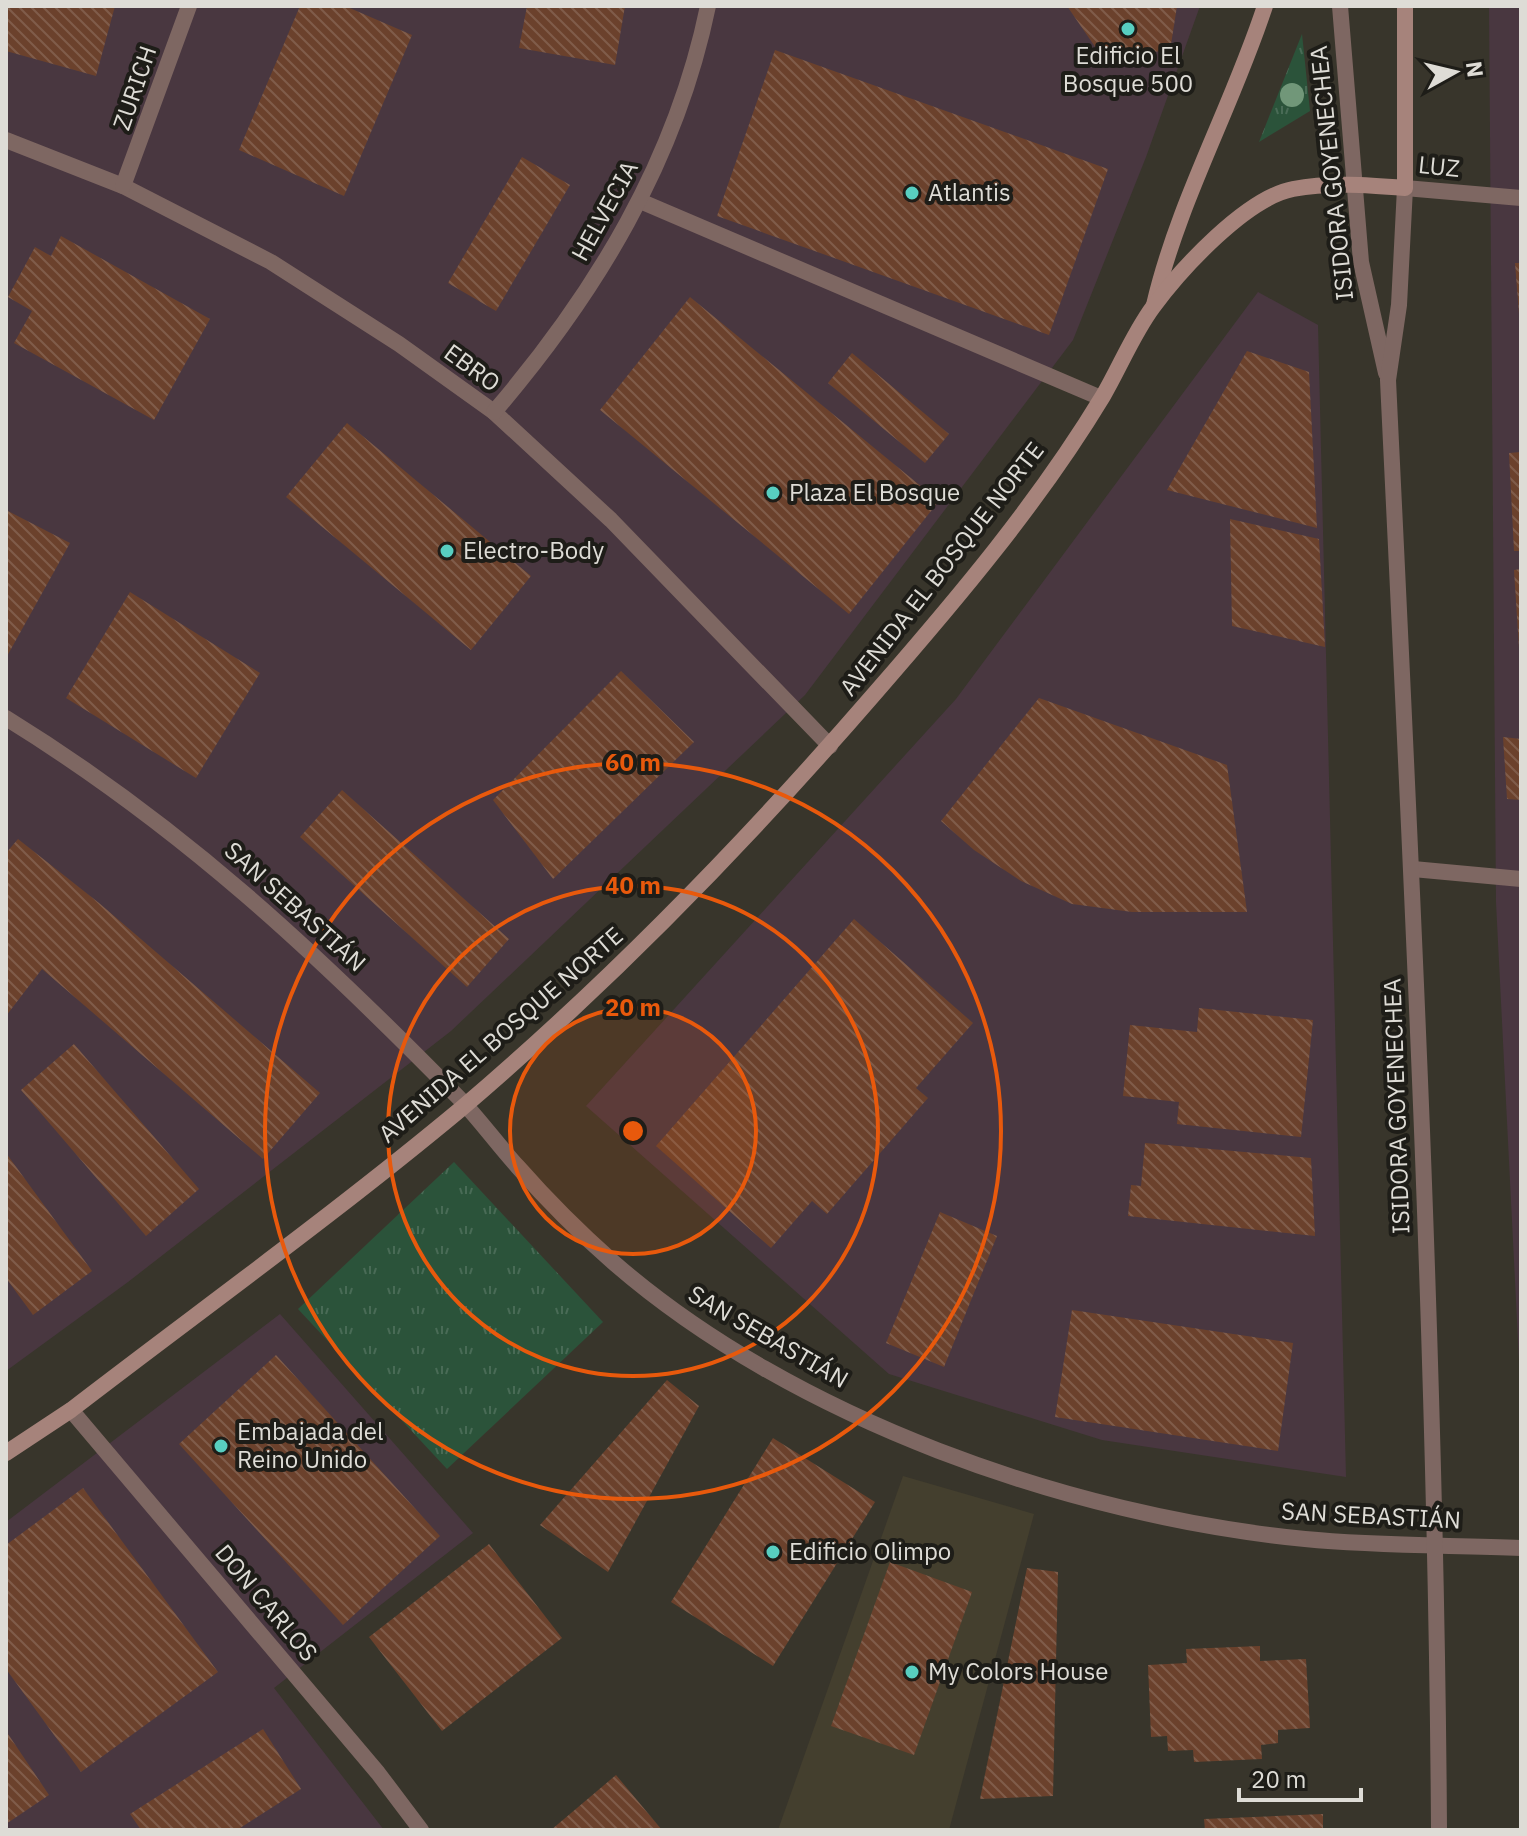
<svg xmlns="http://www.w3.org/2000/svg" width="1527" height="1836" font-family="'IBM Plex Sans',sans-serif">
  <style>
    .commercial { fill: #493740 }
    .built { fill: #443f2e }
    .grass { fill: url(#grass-tufts) }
    .building { fill: url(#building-back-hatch) }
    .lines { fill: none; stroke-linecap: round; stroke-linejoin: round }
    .pedestrian { stroke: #7e6762; stroke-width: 16 }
    .minor { stroke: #7e6762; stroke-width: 16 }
    .tertiary { stroke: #7e6762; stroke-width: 16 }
    .secondary { stroke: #a6837b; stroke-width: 16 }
    .tree { fill: #719779 }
    .ring { fill: none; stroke: #e8590c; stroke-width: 4 }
    .poi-dot { fill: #58cec0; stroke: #1e1d18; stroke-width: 3 }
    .labels { text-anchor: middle; stroke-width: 8; stroke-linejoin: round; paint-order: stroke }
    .poi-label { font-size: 24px; fill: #dedcd6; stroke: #1e1d18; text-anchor: start }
    .street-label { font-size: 24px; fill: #dedcd6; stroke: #1e1d18 }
    .centre { fill: #e8590c; stroke: #1e1d18; stroke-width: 4 }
    .ring-label { font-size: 24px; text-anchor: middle; font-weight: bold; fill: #e8590c; stroke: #1e1d18; stroke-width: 8; stroke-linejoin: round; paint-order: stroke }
  </style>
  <defs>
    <pattern id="grass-tufts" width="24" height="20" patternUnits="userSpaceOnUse" patternTransform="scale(2)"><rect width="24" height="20" fill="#2b533a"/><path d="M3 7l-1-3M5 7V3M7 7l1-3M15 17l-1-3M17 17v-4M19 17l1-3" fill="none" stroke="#496b56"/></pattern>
    <pattern id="building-back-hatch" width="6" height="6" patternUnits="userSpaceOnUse" patternTransform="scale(2)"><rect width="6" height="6" fill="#6b412c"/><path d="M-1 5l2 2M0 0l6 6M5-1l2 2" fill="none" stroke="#805c4a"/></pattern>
  </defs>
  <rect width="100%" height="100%" fill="#38352b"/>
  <!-- commercial -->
  <g class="commercial">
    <path d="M6 6H1200L1146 157 1073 340 805 695 451 1031 128 1282 6 1371Z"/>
    <path d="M1489 6H1521V1400L1496 902Z"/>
    <path d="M1258 292 1318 325 1346 1477 1102 1440 889 1374 586 1106 956 699Z"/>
    <path d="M280 1314 473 1533 274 1688 384 1830H6V1522Z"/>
  </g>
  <!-- built -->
  <path class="built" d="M903 1476 1034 1514 949 1830H778Z"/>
  <!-- grass -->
  <g class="grass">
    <path d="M1302 34 1310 111 1259 142Z"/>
    <path d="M454 1162 603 1322 447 1469 298 1309Z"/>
  </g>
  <!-- building -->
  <g class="building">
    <path d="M6 6H115L96 76 6 51Z"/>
    <path d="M300 6H345L412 35 344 196 239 150Z"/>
    <path d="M527 6H625L615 65 519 48Z"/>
    <path d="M1067 6H1177L1170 51 1100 54Z"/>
    <path d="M775 50 1108 169 1049 335 717 216Z"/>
    <path d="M522 157 570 185 496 311 448 283Z"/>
    <path d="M61 236 210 319 154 420 14 343 32 311 8 297 35 247 51 256Z"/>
    <path d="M1515 263H1521V314H1519Z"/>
    <path d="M690 297 939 501 849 614 600 410Z"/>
    <path d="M1247 351 1309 372 1317 528 1167 490Z"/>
    <path d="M852 353 949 434 925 463 828 383Z"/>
    <path d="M347 423 531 576 471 650 286 497Z"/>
    <path d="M1521 452V551H1514L1509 453Z"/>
    <path d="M6 510 70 543 6 658Z"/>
    <path d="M1230 519 1319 539 1325 647 1232 626Z"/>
    <path d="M1521 569V648H1519L1514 570Z"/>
    <path d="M130 592 260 673 196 778 66 698Z"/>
    <path d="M621 671 694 742 553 879 493 800Z"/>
    <path d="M1039 698 1227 765 1247 912H1132L1072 904 1021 881 974 850 941 821Z"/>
    <path d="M1503 737 1521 739V800L1507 799Z"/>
    <path d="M342 790 509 939 467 987 300 837Z"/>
    <path d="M18 839 99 903 320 1093 263 1159 42 969 6 1016V853Z"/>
    <path d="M854 919 973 1023 916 1088 928 1098 827 1214 812 1201 771 1248 656 1146Z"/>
    <path d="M1199 1008 1313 1020 1301 1137 1177 1124 1179 1102 1123 1096 1130 1025 1197 1032Z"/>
    <path d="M74 1044 199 1189 146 1236 21 1090Z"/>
    <path d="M1145 1143 1311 1158 1315 1236 1128 1216 1131 1185 1141 1186Z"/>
    <path d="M6 1153 92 1271 33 1315 6 1278Z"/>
    <path d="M940 1212 997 1236 944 1367 886 1343Z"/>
    <path d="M1072 1310 1293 1343 1278 1451 1055 1417Z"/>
    <path d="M276 1355 440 1536 343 1625 179 1444Z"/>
    <path d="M667 1380 699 1406 608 1572 540 1525Z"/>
    <path d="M773 1438 875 1502 773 1666 671 1602Z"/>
    <path d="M83 1488 218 1672 81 1772 6 1669V1545Z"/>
    <path d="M489 1544 562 1638 442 1731 369 1637Z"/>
    <path d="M890 1562 972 1592 914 1755 831 1726Z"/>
    <path d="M1027 1568 1058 1572 1053 1796 980 1799Z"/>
    <path d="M1260 1646V1661L1306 1659 1310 1728 1278 1730V1743L1261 1745 1262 1759 1194 1762 1193 1750 1168 1751 1167 1736 1151 1737 1148 1665 1187 1663 1186 1649Z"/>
    <path d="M263 1729 301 1789 237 1830H141L130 1814Z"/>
    <path d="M6 1731 49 1795 6 1824Z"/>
    <path d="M616 1775 662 1830H551Z"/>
    <path d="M1323 1814V1830H1205L1204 1819Z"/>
  </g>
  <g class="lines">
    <!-- pedestrian -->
    <path class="pedestrian" d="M640 201 1101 398"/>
    <!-- minor -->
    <g class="minor">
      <path d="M6 140 123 186 271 262 399 344 494 412 611 520 830 746"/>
      <path d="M123 186 189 6"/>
      <path d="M1405 188 1521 198"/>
      <path d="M494 412C596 293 676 161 708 6"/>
      <path d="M6 718C181 826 316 952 459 1098 480 1120 498 1145 518 1167 547 1200 580 1233 613 1262 793 1419 1070 1516 1305 1539 1377 1546 1449 1545 1521 1548"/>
      <path d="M1413 869 1521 879"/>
      <path d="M71 1410 378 1773 421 1830"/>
    </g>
    <!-- tertiary -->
    <g class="tertiary">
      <path d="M1340 6 1361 262 1386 373"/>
      <path d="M1405 188 1399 305 1388 380C1411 863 1436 1346 1439 1830"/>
    </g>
    <!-- secondary -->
    <g class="secondary">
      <path d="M1154 305C1178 202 1232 107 1265 6"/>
      <path d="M6 1453 71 1410C201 1310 336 1213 462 1108 611 981 748 840 876 692 957 599 1039 502 1103 396 1120 367 1133 334 1153 307 1181 269 1246 198 1293 189 1330 182 1368 185 1405 188V6"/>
    </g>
  </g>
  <!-- trees -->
  <circle class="tree" cx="1292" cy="95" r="12"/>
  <!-- distance rings -->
  <circle cx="633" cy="1131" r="123" fill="#e8590c" fill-opacity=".12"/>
  <g class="ring">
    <circle cx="633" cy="1131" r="123"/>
    <circle cx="633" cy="1131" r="245"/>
    <circle cx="633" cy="1131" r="368"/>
  </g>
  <!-- markers -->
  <g class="poi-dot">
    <circle cx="1128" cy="29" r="8"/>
    <circle cx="912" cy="193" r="8"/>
    <circle cx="773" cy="493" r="8"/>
    <circle cx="447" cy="551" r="8"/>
    <circle cx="221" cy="1446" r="8"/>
    <circle cx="773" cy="1552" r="8"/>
    <circle cx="912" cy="1672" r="8"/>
  </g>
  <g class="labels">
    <!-- poi labels -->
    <g class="poi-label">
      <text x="1128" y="64" text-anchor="middle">Edificio El<tspan x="1128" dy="28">Bosque 500</tspan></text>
      <text x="928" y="201">Atlantis</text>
      <text x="789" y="501">Plaza El Bosque</text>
      <text x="463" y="559">Electro-Body</text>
      <text x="237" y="1440">Embajada del<tspan x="237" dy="28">Reino Unido</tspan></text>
      <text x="789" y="1560">Edificio Olimpo</text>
      <text x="928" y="1680">My Colors House</text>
    </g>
    <!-- street labels -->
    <g class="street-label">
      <text transform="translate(135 88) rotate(-71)" y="8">ZURICH</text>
      <text transform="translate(1439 167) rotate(6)" y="8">LUZ</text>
      <text transform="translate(1332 173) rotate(-96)" y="8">ISIDORA GOYENECHEA</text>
      <text transform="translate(605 211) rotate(-61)" y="8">HELVECIA</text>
      <text transform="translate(472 368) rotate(36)" y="8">EBRO</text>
      <text transform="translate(942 569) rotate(-52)" y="8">AVENIDA EL BOSQUE NORTE</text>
      <text transform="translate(295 907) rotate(42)" y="8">SAN SEBASTIÁN</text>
      <text transform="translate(501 1035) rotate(-41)" y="8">AVENIDA EL BOSQUE NORTE</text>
      <text transform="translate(1397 1106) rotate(-92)" y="8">ISIDORA GOYENECHEA</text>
      <text transform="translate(768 1337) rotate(30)" y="8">SAN SEBASTIÁN</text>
      <text transform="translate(1371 1516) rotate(3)" y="8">SAN SEBASTIÁN</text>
      <text transform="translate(266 1603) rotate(50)" y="8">DON CARLOS</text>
    </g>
  </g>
  <circle cx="633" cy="1131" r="12" class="centre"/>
  <g class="ring-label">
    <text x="633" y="771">60 m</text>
    <text x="633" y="894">40 m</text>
    <text x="633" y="1016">20 m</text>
  </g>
  <!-- border -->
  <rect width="1527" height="1836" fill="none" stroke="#dedcd6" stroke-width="16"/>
  <!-- north arrow -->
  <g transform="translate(1455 72) rotate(82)" stroke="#1e1d18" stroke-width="6" paint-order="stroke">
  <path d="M0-6L14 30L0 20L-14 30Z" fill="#dedcd6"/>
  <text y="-12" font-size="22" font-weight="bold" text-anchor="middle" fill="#dedcd6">N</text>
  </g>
  <!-- scale -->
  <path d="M1239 1788v12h122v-12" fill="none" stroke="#dedcd6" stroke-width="4"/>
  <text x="1251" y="1788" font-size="24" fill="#dedcd6" stroke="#1e1d18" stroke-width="6" paint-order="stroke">20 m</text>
</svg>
